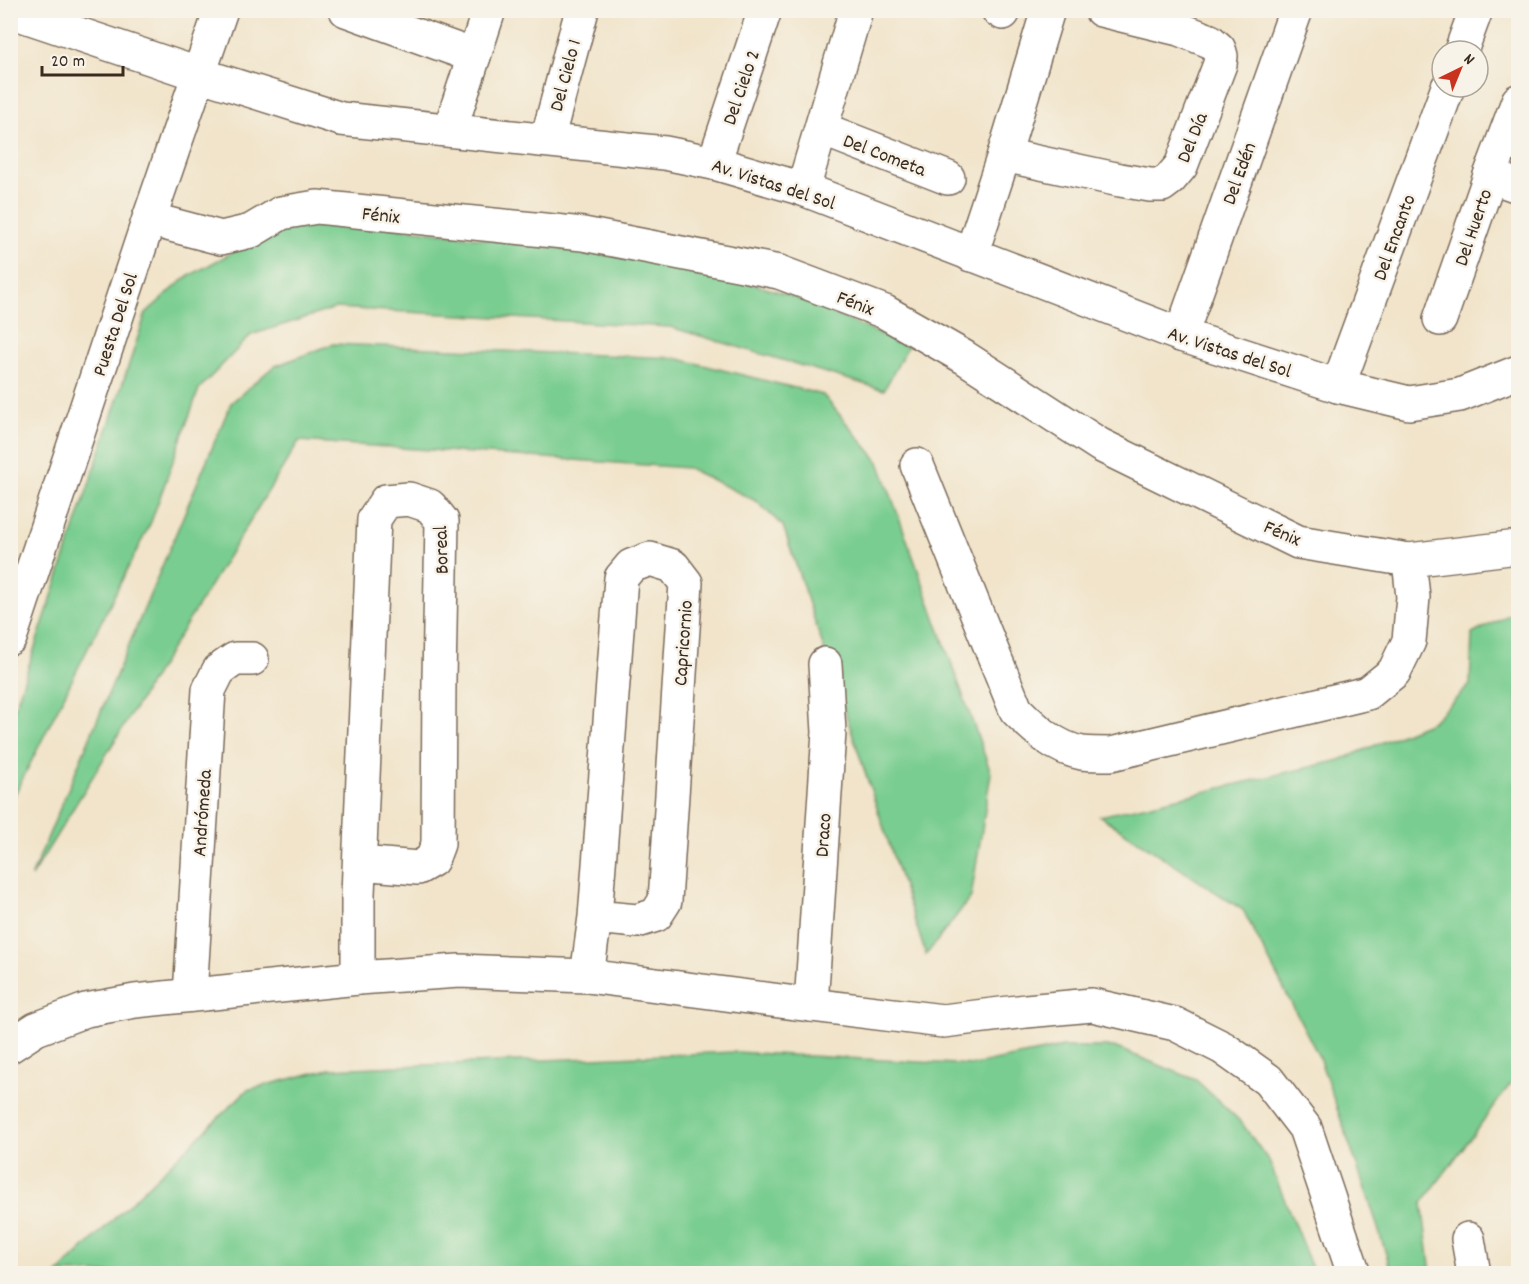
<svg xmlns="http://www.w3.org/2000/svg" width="1529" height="1284" font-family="Dekko,sans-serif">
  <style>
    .green { fill: #79cd90; stroke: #5a7c57; stroke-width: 1.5 }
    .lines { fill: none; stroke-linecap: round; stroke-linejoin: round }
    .minor-casing { stroke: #7b6b5a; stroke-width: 36 }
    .minor { stroke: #fff; stroke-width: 33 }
    .labels { text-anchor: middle; stroke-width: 5; stroke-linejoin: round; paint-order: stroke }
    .street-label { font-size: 20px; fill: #3b2a1e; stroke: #f7f3e8 }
  </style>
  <rect width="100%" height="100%" fill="#f7f3e8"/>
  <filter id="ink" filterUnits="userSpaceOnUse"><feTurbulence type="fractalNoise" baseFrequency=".0167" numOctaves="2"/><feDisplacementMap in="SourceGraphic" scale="12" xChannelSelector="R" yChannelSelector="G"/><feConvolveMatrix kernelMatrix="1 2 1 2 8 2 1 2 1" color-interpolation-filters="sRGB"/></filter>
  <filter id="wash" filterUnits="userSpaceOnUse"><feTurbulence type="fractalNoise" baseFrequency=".008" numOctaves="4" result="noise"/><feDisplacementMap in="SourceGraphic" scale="24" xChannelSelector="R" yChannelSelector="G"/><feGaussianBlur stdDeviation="1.35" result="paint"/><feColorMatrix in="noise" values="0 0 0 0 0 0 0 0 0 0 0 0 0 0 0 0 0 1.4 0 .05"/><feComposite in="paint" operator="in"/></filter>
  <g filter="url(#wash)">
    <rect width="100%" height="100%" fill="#f1e4ca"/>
    <!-- green -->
    <g class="green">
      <path d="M327 218 692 266 790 295 908 346 884 390 670 327 336 308 251 335 199 389 151 522 11 802V719L146 313 185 278 233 252 280 228Z"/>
      <path d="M333 344 675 358 823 395 879 462 991 773 971 897 926 955 783 526 756 501 688 468 299 441 31 877 231 403 273 367Z"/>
      <path d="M1518 610V1074L1422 1203 1431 1273H1392L1372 1209 1319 1057 1243 910 1100 816 1340 760 1433 721 1470 685 1472 634Z"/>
      <path d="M1063 1047H1114L1196 1080 1241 1122 1269 1161 1314 1273H58L247 1090 329 1069 735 1052 974 1065Z"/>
    </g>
  </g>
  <g filter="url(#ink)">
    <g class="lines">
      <!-- minor casing -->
      <g class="minor-casing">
        <g id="minor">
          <path d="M346 10 474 56"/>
          <path d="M998 10 1003 13"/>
          <path d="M10 11 198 74 341 119 665 153 714 163 803 189 1181 335 1338 386 1409 403 1460 395 1518 372"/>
          <path d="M1461 51 1476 10"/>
          <path d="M822 129 948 178"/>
          <path d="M450 130 489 10"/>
          <path d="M547 140 582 10"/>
          <path d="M1004 155 1120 180 1150 185H1162L1170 179 1181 166 1220 64 1221 56 1219 49 1210 41 1179 29 1101 10"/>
          <path d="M714 163 765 10"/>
          <path d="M1490 176 1518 186"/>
          <path d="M803 189 856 10"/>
          <path d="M149 219 221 238 251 231 281 213 317 207 583 234 779 272 885 312 964 357 1100 445 1298 542 1409 560 1518 547"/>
          <path d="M971 255 1004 155 1048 10"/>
          <path d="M1440 319 1490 176 1518 101"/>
          <path d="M1181 335 1296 10"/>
          <path d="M1338 386 1448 87"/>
          <path d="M917 465 1016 710C1035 729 1055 748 1082 753 1091 754 1101 754 1111 754L1368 693 1394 672 1409 641 1413 597 1409 560"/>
          <path d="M10 638 149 219 221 10"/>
          <path d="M587 976 595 917 621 578 631 566 650 559 673 566 686 583 665 901 656 915 637 921 595 917"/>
          <path d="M358 978V894L374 519 386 501 409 499 430 506 442 521 439 679 438 844 432 860 418 868 360 863"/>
          <path d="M190 995 209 690 219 670 235 659H252"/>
          <path d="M811 1005 829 732 825 664"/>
          <path d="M10 1046 36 1029 86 1010 135 1001 358 978 459 971 587 976 811 1005 943 1021 1026 1011 1092 1005 1175 1024 1223 1048 1268 1080 1305 1128 1354 1274"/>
          <path d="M1468 1239 1474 1274"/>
        </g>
      </g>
      <!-- minor -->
      <use href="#minor" class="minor"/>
    </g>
  </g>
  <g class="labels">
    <!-- street labels -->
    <g class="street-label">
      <text transform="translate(564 75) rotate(-75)" y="7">Del Cielo 1</text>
      <text transform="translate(740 87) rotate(-71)" y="7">Del Cielo 2</text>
      <text transform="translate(1191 137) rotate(-68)" y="7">Del Día</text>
      <text transform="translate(885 154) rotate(21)" y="7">Del Cometa</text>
      <text transform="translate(1238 173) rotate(-70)" y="7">Del Edén</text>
      <text transform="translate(774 183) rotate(18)" y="7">Av. Vistas del Sol</text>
      <text transform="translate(381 214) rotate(6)" y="7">Fénix</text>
      <text transform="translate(1472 227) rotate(-71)" y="7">Del Huerto</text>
      <text transform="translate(1393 237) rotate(-70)" y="7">Del Encanto</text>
      <text transform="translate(856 302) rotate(21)" y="7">Fénix</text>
      <text transform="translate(114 324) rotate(-72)" y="7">Puesta Del Sol</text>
      <text transform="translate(1230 351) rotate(18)" y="7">Av. Vistas del Sol</text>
      <text transform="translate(1283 532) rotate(23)" y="7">Fénix</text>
      <text transform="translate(440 550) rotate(-92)" y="7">Boreal</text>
      <text transform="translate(682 643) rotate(-86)" y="7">Capricornio</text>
      <text transform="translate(201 813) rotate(-86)" y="7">Andrómeda</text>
      <text transform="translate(822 835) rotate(-86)" y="7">Draco</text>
    </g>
  </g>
  <!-- margin -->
  <rect width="1529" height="1284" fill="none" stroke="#f7f3e8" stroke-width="36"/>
  <!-- north arrow -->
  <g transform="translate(1460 69) rotate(43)"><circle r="28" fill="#f7f3e8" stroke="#aca397" stroke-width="1.5"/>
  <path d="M0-4.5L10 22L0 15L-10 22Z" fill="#c8321e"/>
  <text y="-9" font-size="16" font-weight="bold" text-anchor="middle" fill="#3b2a1e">N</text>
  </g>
  <!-- scale -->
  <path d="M42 66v9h81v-9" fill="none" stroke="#3b2a1e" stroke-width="3"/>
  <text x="51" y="66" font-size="18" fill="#3b2a1e" stroke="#f7f3e8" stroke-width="4.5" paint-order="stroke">20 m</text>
</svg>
